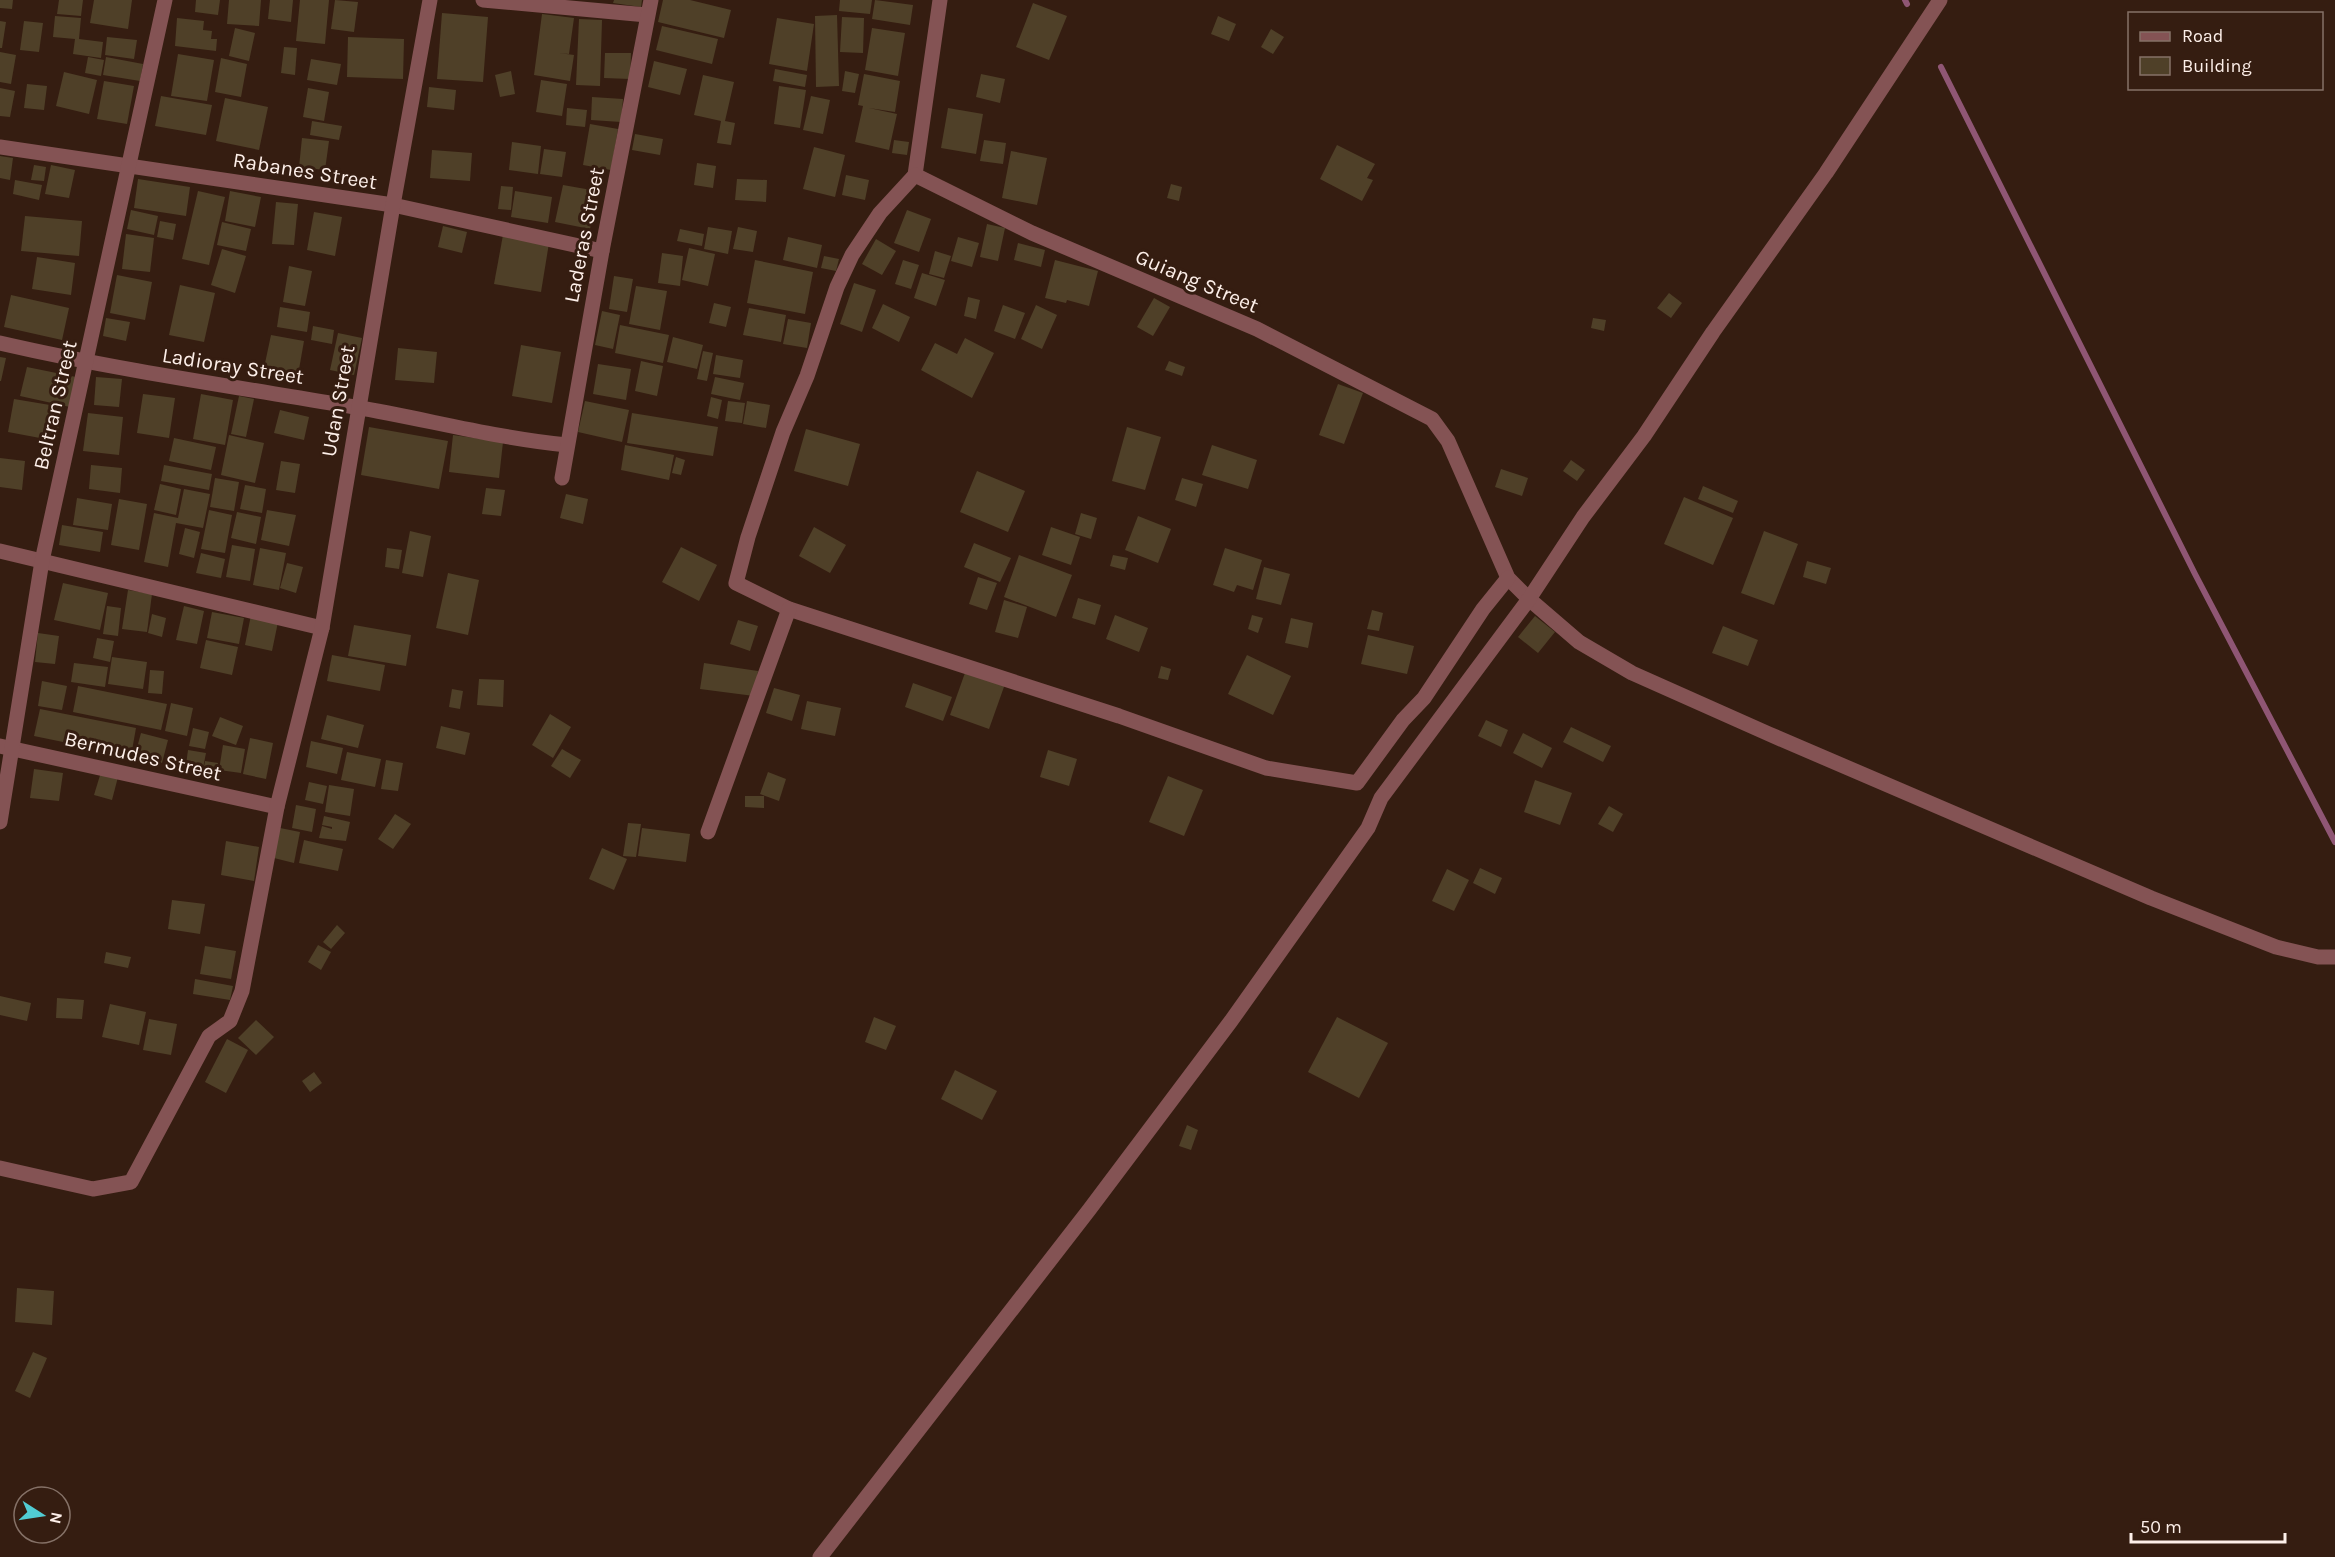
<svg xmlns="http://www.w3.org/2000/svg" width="2335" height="1557" font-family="Karla,sans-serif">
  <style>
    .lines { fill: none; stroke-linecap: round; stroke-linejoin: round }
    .stream { stroke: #8f5674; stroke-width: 6 }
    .building { fill: #4f4028 }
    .street { stroke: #845354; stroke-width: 15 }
    .labels { text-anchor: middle; stroke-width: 6; stroke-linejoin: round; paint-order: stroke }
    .street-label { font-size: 21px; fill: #fdefe9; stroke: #351d11 }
  </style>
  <rect width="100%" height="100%" fill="#351d11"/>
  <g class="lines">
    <!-- stream -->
    <g class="stream">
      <path d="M1905 0 1907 4"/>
      <path d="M1941 67 2195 574 2335 842"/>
    </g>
  </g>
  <!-- building -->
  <g class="building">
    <path d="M0 0H13L12 9 0 8Z"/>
    <path d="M59 0H83L81 16 57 14Z"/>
    <path d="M94 0H132L128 29 90 23Z"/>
    <path d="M196 0H220L218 15 195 12Z"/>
    <path d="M229 0H261L259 26 227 24Z"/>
    <path d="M270 0H293L291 22 268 19Z"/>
    <path d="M300 0H329L325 44 296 41Z"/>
    <path d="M335 0 358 2 354 32 331 29Z"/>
    <path d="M614 0H642L641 7 613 3Z"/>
    <path d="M663 0H690L731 10 724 38 658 22Z"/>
    <path d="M840 0H872L870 14 839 11Z"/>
    <path d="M875 0 913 5 910 25 872 19Z"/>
    <path d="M1033 3 1067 16 1049 60 1016 47Z"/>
    <path d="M442 13 488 17 483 82 437 79Z"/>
    <path d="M542 14 574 18 569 54 559 53 574 55 570 81 534 75Z"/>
    <path d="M837 15 839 86 816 87 815 16Z"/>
    <path d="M55 16 81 18 79 39 103 42 101 58 73 54 75 39 53 37Z"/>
    <path d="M1218 16 1236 24 1229 41 1211 34Z"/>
    <path d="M842 17 864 18 863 53 840 52Z"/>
    <path d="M177 18 204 21 203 30 212 31 211 39H217L216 51 175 46Z"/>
    <path d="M777 18 814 24 807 71 769 64Z"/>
    <path d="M579 19 602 20 600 86 576 85Z"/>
    <path d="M0 21 6 22 2 48H0Z"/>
    <path d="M24 21 43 23 39 52 20 50Z"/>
    <path d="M662 26 718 39 712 64 656 50Z"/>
    <path d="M235 28 255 33 249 61 229 56Z"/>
    <path d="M872 28 905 33 898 76 865 70Z"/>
    <path d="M1271 29 1284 37 1273 54 1261 47Z"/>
    <path d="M107 37 137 40 134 59 105 55Z"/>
    <path d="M348 37 404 39 403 79 347 77Z"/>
    <path d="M284 47 297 48 295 75 281 73Z"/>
    <path d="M0 52 16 55 11 84 0 82Z"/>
    <path d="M605 53H631L630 79 604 78Z"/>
    <path d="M178 54 214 60 207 101 171 96Z"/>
    <path d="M88 57 104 60 101 76 85 73Z"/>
    <path d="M106 57 143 64 140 81 103 75Z"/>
    <path d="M221 58 247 64 241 97 215 92Z"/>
    <path d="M311 59 341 64 337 85 307 80Z"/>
    <path d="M654 61 687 69 680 95 648 87Z"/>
    <path d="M775 69 807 75 805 87 773 81Z"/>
    <path d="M511 71 515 94 500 97 495 75Z"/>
    <path d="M845 71 859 74 855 93 842 91Z"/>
    <path d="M64 72 97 80 89 114 56 106Z"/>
    <path d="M864 74 900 81 895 112 869 108 897 114 889 150 855 142 863 106 858 105Z"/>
    <path d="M981 74 1005 79 1000 103 976 97Z"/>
    <path d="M703 75 734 82 725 121 735 123 731 145 717 143 721 121 694 115Z"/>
    <path d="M541 80 567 84 562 116 536 112Z"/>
    <path d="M104 81 134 86 127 124 97 119Z"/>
    <path d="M27 84 47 86 44 110 24 108Z"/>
    <path d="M779 86 806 90 800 128 774 124Z"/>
    <path d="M429 87 456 90 454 110 427 107Z"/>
    <path d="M0 88 15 91 10 117 0 116Z"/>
    <path d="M308 88 329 92 324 121 303 117Z"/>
    <path d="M161 96 212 105 206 135 155 126Z"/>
    <path d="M811 96 830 100 823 134 803 130Z"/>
    <path d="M592 97 623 99 621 122 591 120Z"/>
    <path d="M225 98 268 107 259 150 216 141Z"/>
    <path d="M567 108 587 110 585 127 566 125Z"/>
    <path d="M948 108 983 114 976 154 941 148Z"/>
    <path d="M312 121 342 126 339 140 310 135Z"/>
    <path d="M590 124 618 129 611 170 583 165Z"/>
    <path d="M635 134 663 139 660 155 632 150Z"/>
    <path d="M302 138 329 141 325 170 299 167Z"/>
    <path d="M894 140 909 142 907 155 892 153Z"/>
    <path d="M984 140 1006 143 1003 164 980 161Z"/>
    <path d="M512 142 541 146 538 174 509 170Z"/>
    <path d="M1337 145 1375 164 1367 178 1373 180 1362 201 1320 179Z"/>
    <path d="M814 147 845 155 835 197 803 189Z"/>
    <path d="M544 149 566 152 562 177 540 174Z"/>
    <path d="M432 150 472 153 470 181 430 178Z"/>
    <path d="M1011 151 1047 158 1037 205 1002 198Z"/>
    <path d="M0 156 13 158 10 180 0 178Z"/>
    <path d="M697 163 716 166 713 188 694 185Z"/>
    <path d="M34 165 46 167 44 181 31 180Z"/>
    <path d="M51 165 75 170 69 198 45 194Z"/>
    <path d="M846 175 869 180 865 200 842 195Z"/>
    <path d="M138 179 190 187 186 216 134 208Z"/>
    <path d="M737 179 767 180 766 202 735 200Z"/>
    <path d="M15 180 42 185 39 200 13 194Z"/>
    <path d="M1171 184 1182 187 1179 201 1167 198Z"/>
    <path d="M563 185 597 191 590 229 555 222Z"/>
    <path d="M501 186 513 187 511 210 498 209Z"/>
    <path d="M198 191 225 197 209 265 182 259Z"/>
    <path d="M230 191 261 197 255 227 225 221Z"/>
    <path d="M515 191 552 197 548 223 511 217Z"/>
    <path d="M276 202 298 204 294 245 272 244Z"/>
    <path d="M131 210 158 216 154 235 127 229Z"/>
    <path d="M907 210 931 219 919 252 894 243Z"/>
    <path d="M314 212 342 217 335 256 307 250Z"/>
    <path d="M25 216 82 221 79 256 21 251Z"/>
    <path d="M160 221 176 224 173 240 157 237Z"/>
    <path d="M222 222 251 229 246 251 217 245Z"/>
    <path d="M987 224 1005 228 998 261 980 257Z"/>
    <path d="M443 226 467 232 462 253 438 247Z"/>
    <path d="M708 227 732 231 728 254 704 249Z"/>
    <path d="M738 227 757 231 753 252 733 249Z"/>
    <path d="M680 229 704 234 702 246 677 241Z"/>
    <path d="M126 234 154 238 150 272 122 269Z"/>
    <path d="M503 235 549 243 541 292 494 284Z"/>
    <path d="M788 237 822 245 817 268 783 260Z"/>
    <path d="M958 237 979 243 972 267 951 261Z"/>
    <path d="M876 239 896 251 882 275 862 264Z"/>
    <path d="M1018 243 1045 250 1041 267 1014 260Z"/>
    <path d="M689 248 715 254 708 286 682 280Z"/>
    <path d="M222 249 246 256 235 293 211 285Z"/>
    <path d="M935 251 951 256 944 278 929 274Z"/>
    <path d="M662 253 683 256 680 286 658 283Z"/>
    <path d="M824 256 839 259 836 271 821 268Z"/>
    <path d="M37 257 75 263 71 295 32 289Z"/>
    <path d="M755 260 813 272 805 314 747 303Z"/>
    <path d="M903 260 919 265 911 289 895 284Z"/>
    <path d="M1055 260 1098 271 1089 306 1067 300 1066 303 1045 298Z"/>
    <path d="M289 266 312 271 305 306 283 302Z"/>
    <path d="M922 273 945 280 936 306 914 298Z"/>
    <path d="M117 275 152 282 145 320 110 313Z"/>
    <path d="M614 276 633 279 627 312 609 309Z"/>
    <path d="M854 283 876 290 862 332 840 324Z"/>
    <path d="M180 285 215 293 204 342 169 335Z"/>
    <path d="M636 286 667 291 660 330 629 324Z"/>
    <path d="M1669 293 1682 303 1671 318 1657 308Z"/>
    <path d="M11 295 69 308 62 340 4 327Z"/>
    <path d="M968 297 980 300 976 319 964 316Z"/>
    <path d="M1154 298 1170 307 1153 336 1137 327Z"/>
    <path d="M714 303 731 307 726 327 709 323Z"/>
    <path d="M883 304 910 317 899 342 872 328Z"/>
    <path d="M1003 305 1025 313 1015 339 994 331Z"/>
    <path d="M1036 305 1057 315 1042 349 1021 339Z"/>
    <path d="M280 307 310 312 307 332 277 327Z"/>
    <path d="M749 308 786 315 781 342 743 335Z"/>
    <path d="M602 311 620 315 613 349 595 345Z"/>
    <path d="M106 318 130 322 126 341 103 336Z"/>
    <path d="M1593 318 1606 320 1604 331 1591 328Z"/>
    <path d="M788 319 811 323 807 348 783 344Z"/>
    <path d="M620 325 669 335 663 363 615 353Z"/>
    <path d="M313 326 334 330 332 344 311 340Z"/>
    <path d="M338 333 362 338 354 375 330 370Z"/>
    <path d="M271 335 304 341 298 375 264 368Z"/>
    <path d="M673 337 703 345 697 369 667 362Z"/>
    <path d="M965 338 994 353 972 398 921 370 935 343 957 354Z"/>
    <path d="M521 345 561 352 552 403 512 396Z"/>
    <path d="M398 348 437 352 434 383 395 380Z"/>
    <path d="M703 351 713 353 707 381 697 379Z"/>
    <path d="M716 355 743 360 740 378 713 374Z"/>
    <path d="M0 357 6 358 1 381H0Z"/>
    <path d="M641 361 663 366 657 396 635 391Z"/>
    <path d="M1169 361 1185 367 1182 376 1165 370Z"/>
    <path d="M598 364 631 369 626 400 593 394Z"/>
    <path d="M27 367 76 377 70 407 20 396Z"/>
    <path d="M96 377 122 379 119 407 94 405Z"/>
    <path d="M715 377 744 383 740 400 711 394Z"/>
    <path d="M1338 384 1363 393 1344 444 1319 435Z"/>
    <path d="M143 394 175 398 169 438 137 433Z"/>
    <path d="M201 394 233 400 225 445 193 439Z"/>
    <path d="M239 396 254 399 246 437 231 434Z"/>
    <path d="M711 397 722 400 718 419 707 416Z"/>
    <path d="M14 399 62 407 56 441 8 432Z"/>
    <path d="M585 401 629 410 622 442 578 432Z"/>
    <path d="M728 401 745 403 742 423 725 421Z"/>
    <path d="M747 401 770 405 766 428 743 424Z"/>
    <path d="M280 410 309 417 304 440 274 433Z"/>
    <path d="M88 413 123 417 119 455 83 451Z"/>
    <path d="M632 413 718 427 713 456 627 443Z"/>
    <path d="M369 427 448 441 439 489 361 475Z"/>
    <path d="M1127 427 1161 437 1145 490 1112 481Z"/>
    <path d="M806 429 860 444 848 486 794 471Z"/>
    <path d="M229 435 264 443 255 483 221 475Z"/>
    <path d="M453 435 503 442 499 478 449 472Z"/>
    <path d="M174 438 216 447 211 470 169 461Z"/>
    <path d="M625 445 674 455 669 480 621 470Z"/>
    <path d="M1212 445 1257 460 1248 489 1202 475Z"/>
    <path d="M676 457 685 460 681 475 672 473Z"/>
    <path d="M0 458 25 461 22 490 0 487Z"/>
    <path d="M1571 460 1585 470 1577 481 1563 471Z"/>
    <path d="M281 461 300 464 295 493 276 490Z"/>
    <path d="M91 465 122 468 120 493 89 489Z"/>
    <path d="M164 465 212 474 209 490 161 481Z"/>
    <path d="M1501 469 1528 478 1522 496 1495 487Z"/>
    <path d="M977 471 1025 491 1008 532 960 512Z"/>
    <path d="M215 478 239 482 234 511 210 507Z"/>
    <path d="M1182 478 1203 484 1196 507 1175 500Z"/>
    <path d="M160 484 181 489 176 515 154 510Z"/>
    <path d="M245 485 266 489 262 513 240 509Z"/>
    <path d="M1703 486 1738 501 1733 513 1698 499Z"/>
    <path d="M486 488 505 490 501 516 482 514Z"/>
    <path d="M184 489 210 494 203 528 176 523 168 567 144 562 154 513 178 518Z"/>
    <path d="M566 494 588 499 583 524 560 518Z"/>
    <path d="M1684 497 1733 518 1713 565 1664 544Z"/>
    <path d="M77 498 112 504 108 530 73 525Z"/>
    <path d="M119 499 147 504 139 550 111 545Z"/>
    <path d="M209 510 232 515 225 553 201 549Z"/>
    <path d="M267 510 296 515 289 546 261 540Z"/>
    <path d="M237 512 261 517 256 544 231 538Z"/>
    <path d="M1081 513 1097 518 1091 539 1075 534Z"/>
    <path d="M1138 516 1171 529 1158 563 1125 550Z"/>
    <path d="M62 525 103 532 100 552 59 545Z"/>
    <path d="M814 527 846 545 830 573 799 556Z"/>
    <path d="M1051 527 1080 537 1071 565 1042 555Z"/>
    <path d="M185 528 200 532 194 558 179 554Z"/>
    <path d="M410 531 431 536 423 577 402 573Z"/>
    <path d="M1764 531 1798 544 1774 605 1741 593Z"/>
    <path d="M974 543 1011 558 1000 582 964 567Z"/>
    <path d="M232 545 255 549 250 581 226 577Z"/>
    <path d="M681 547 717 565 699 601 662 582Z"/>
    <path d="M260 548 286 553 279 590 253 585Z"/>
    <path d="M387 548 402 550 399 569 385 567Z"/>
    <path d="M1225 548 1262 560 1253 590 1237 585 1234 592 1213 585Z"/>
    <path d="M201 553 225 559 221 578 196 573Z"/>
    <path d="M1019 555 1072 575 1056 617 1004 597Z"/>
    <path d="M1113 555 1128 558 1125 570 1110 566Z"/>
    <path d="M1807 561 1831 568 1826 584 1803 577Z"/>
    <path d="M287 563 303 567 296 593 280 588Z"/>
    <path d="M1264 567 1290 574 1281 605 1256 599Z"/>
    <path d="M448 573 479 580 468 635 436 628Z"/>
    <path d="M978 577 997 583 987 610 969 604Z"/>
    <path d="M63 583 108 593 100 630 54 620Z"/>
    <path d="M128 590 152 594 147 632 122 629Z"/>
    <path d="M1078 598 1101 605 1095 625 1072 618Z"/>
    <path d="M1004 600 1027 607 1018 638 995 632Z"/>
    <path d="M107 606 121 608 118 636 103 634Z"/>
    <path d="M184 606 204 611 197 644 176 640Z"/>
    <path d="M1372 610 1383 613 1379 631 1367 629Z"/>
    <path d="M212 612 244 618 239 644 207 638Z"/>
    <path d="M152 614 166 618 162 637 148 633Z"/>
    <path d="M251 615 278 622 272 651 245 645Z"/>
    <path d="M1115 615 1148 628 1139 652 1106 639Z"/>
    <path d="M1252 615 1263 618 1258 633 1248 629Z"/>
    <path d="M1535 616 1555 632 1538 653 1518 637Z"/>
    <path d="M1291 618 1313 623 1308 648 1285 643Z"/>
    <path d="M738 620 758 626 750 651 730 644Z"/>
    <path d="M354 625 411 635 406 666 348 656Z"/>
    <path d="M1723 626 1758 640 1748 666 1712 653Z"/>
    <path d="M38 633 59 636 55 664 35 662Z"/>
    <path d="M1368 635 1414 646 1407 674 1361 664Z"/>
    <path d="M97 638 114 641 110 662 93 658Z"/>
    <path d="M206 640 238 647 232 675 200 668Z"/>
    <path d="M332 655 385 665 380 691 327 681Z"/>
    <path d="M1247 655 1291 676 1273 715 1228 694Z"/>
    <path d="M112 657 147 662 143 689 108 684Z"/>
    <path d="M74 663 108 667 105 687 71 682Z"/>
    <path d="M704 663 758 671 754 696 700 689Z"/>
    <path d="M1161 666 1171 669 1168 680 1158 678Z"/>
    <path d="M150 670 164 671 162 694 148 693Z"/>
    <path d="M966 670 1005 684 989 729 950 715Z"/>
    <path d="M479 679 504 680 503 707 477 705Z"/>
    <path d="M42 681 67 686 62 710 38 706Z"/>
    <path d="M913 683 952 697 943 721 905 707Z"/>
    <path d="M78 686 167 704 161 730 73 712Z"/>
    <path d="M774 688 800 695 792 721 766 713Z"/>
    <path d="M452 689 463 691 460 709 449 707Z"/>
    <path d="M807 701 841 708 835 736 801 729Z"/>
    <path d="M171 703 193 708 187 736 165 731Z"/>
    <path d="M40 709 136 728 131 756 34 736Z"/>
    <path d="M550 714 571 727 553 758 532 745Z"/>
    <path d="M327 715 364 725 358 748 321 739Z"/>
    <path d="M220 717 243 726 236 745 212 736Z"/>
    <path d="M1486 720 1508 730 1501 747 1478 736Z"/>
    <path d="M441 726 470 733 465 755 436 748Z"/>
    <path d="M1571 727 1611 746 1603 762 1563 742Z"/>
    <path d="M193 728 209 732 205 749 189 746Z"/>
    <path d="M141 733 168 740 162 763 135 755Z"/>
    <path d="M1523 733 1552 748 1542 768 1513 753Z"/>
    <path d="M250 738 273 743 266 779 243 774Z"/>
    <path d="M311 741 343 748 337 774 306 767Z"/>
    <path d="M223 745 245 749 241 773 219 770Z"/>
    <path d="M562 749 581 760 570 778 551 766Z"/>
    <path d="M188 750 206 753 203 768 186 765Z"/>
    <path d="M1048 750 1077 759 1069 786 1040 777Z"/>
    <path d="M347 752 381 759 375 787 341 780Z"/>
    <path d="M386 760 403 763 398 791 381 789Z"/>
    <path d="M205 761 218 763 215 777 203 774Z"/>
    <path d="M34 769 63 773 59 801 30 798Z"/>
    <path d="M101 772 118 777 112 800 94 795Z"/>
    <path d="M768 772 786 779 779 801 760 794Z"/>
    <path d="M1168 776 1203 790 1184 836 1149 822Z"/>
    <path d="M1535 780 1572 793 1560 825 1524 812Z"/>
    <path d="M309 782 327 786 323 804 305 800Z"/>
    <path d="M329 785 354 789 350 816 325 812Z"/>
    <path d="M745 796H764V808L745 807Z"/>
    <path d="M296 805 316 809 312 832 292 828Z"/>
    <path d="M1609 806 1623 814 1613 832 1598 824Z"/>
    <path d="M395 814 411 824 393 849 378 839Z"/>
    <path d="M324 816 350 822 346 841 319 838 322 826 332 829V827L322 825Z"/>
    <path d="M628 823 641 824 636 857 623 856Z"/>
    <path d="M280 828 300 832 294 863 274 858Z"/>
    <path d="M642 828 690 834 686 862 638 856Z"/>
    <path d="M304 840 343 849 338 871 299 863Z"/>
    <path d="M226 841 259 847 254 881 221 875Z"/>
    <path d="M602 848 627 859 614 890 589 879Z"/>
    <path d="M1480 868 1502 878 1495 894 1473 883Z"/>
    <path d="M1447 869 1469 880 1454 911 1432 901Z"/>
    <path d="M172 900 205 904 200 934 168 929Z"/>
    <path d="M337 925 345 933 331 949 323 942Z"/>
    <path d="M318 945 331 952 321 970 308 962Z"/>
    <path d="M205 946 236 951 231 979 200 974Z"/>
    <path d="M106 952 131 957 128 968 104 963Z"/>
    <path d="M195 979 233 986 230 1000 193 994Z"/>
    <path d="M0 996 31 1003 27 1021 0 1015Z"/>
    <path d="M57 998 84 1000 82 1019 56 1018Z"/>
    <path d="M110 1004 146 1012 139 1045 102 1037Z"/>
    <path d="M874 1017 896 1026 886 1050 865 1042Z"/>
    <path d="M1337 1017 1388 1043 1359 1098 1308 1072Z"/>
    <path d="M149 1019 177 1024 171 1055 143 1050Z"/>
    <path d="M256 1020 274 1037 256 1055 238 1038Z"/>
    <path d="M227 1039 248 1050 226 1093 205 1082Z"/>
    <path d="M955 1070 997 1091 982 1120 941 1099Z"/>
    <path d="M314 1072 322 1083 310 1092 302 1081Z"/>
    <path d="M1187 1125 1198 1130 1191 1150 1179 1146Z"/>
    <path d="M17 1288 54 1291 52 1325 15 1322Z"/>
    <path d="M33 1352 47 1358 30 1398 15 1391Z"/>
  </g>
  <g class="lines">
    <!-- street -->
    <g class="street">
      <path d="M483 0 647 15"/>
      <path d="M940 0 915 175 1032 233 1257 329 1432 419 1448 441 1508 578 1529 599 1579 642 1632 673 1769 734 2151 898 2276 947 2318 957H2335"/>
      <path d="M0 147 393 205 602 251"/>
      <path d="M915 175 880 213 852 255 837 287 807 376 783 432 748 537 736 583 789 609 1119 716 1266 768 1357 783 1403 720 1424 698 1483 609 1508 578"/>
      <path d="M0 343C117 370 236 387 355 407 426 419 495 438 567 445"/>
      <path d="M562 478 602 251 651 0"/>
      <path d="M0 551 322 628"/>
      <path d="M0 746 277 807"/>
      <path d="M0 822 42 561 165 0"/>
      <path d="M708 832 789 609"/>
      <path d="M0 1168 93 1189 131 1182 209 1036 230 1021 242 991 277 807 322 628 393 205 430 0"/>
      <path d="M820 1557 1089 1210 1231 1021 1368 828 1381 798 1529 599 1583 517 1644 436 1713 332 1826 173 1940 0"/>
    </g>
  </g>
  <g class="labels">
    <!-- street labels -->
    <g class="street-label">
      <text transform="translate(305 171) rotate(9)" y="7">Rabanes Street</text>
      <text transform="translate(584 235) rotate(-79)" y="7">Laderas Street</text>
      <text transform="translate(1197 281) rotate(23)" y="7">Guiang Street</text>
      <text transform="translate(233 366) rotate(9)" y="7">Ladioray Street</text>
      <text transform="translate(338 401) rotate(-80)" y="7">Udan Street</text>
      <text transform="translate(55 405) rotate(-77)" y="7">Beltran Street</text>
      <text transform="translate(143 756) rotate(13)" y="7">Bermudes Street</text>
    </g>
  </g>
  <!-- legend -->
  <rect x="2128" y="12" width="195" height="78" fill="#351d11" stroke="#857167" stroke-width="1.5"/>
  <rect x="2140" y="32" width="30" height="9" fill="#845354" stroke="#857167" stroke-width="1.5"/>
  <text x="2182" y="42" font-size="18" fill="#fdefe9">Road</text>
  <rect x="2140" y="57" width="30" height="18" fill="#4f4028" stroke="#857167" stroke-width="1.5"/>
  <text x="2182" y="72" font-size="18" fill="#fdefe9">Building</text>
  <!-- north arrow -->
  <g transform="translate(42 1515) rotate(102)"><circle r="28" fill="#351d11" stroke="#857167" stroke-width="1.5"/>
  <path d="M0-4.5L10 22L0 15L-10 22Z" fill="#51ccd3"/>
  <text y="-9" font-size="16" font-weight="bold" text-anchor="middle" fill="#fdefe9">N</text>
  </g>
  <!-- scale -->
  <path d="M2131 1533v9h154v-9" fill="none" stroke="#fdefe9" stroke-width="3"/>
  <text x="2140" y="1533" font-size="18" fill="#fdefe9" stroke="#351d11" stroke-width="4.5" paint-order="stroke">50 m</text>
</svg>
